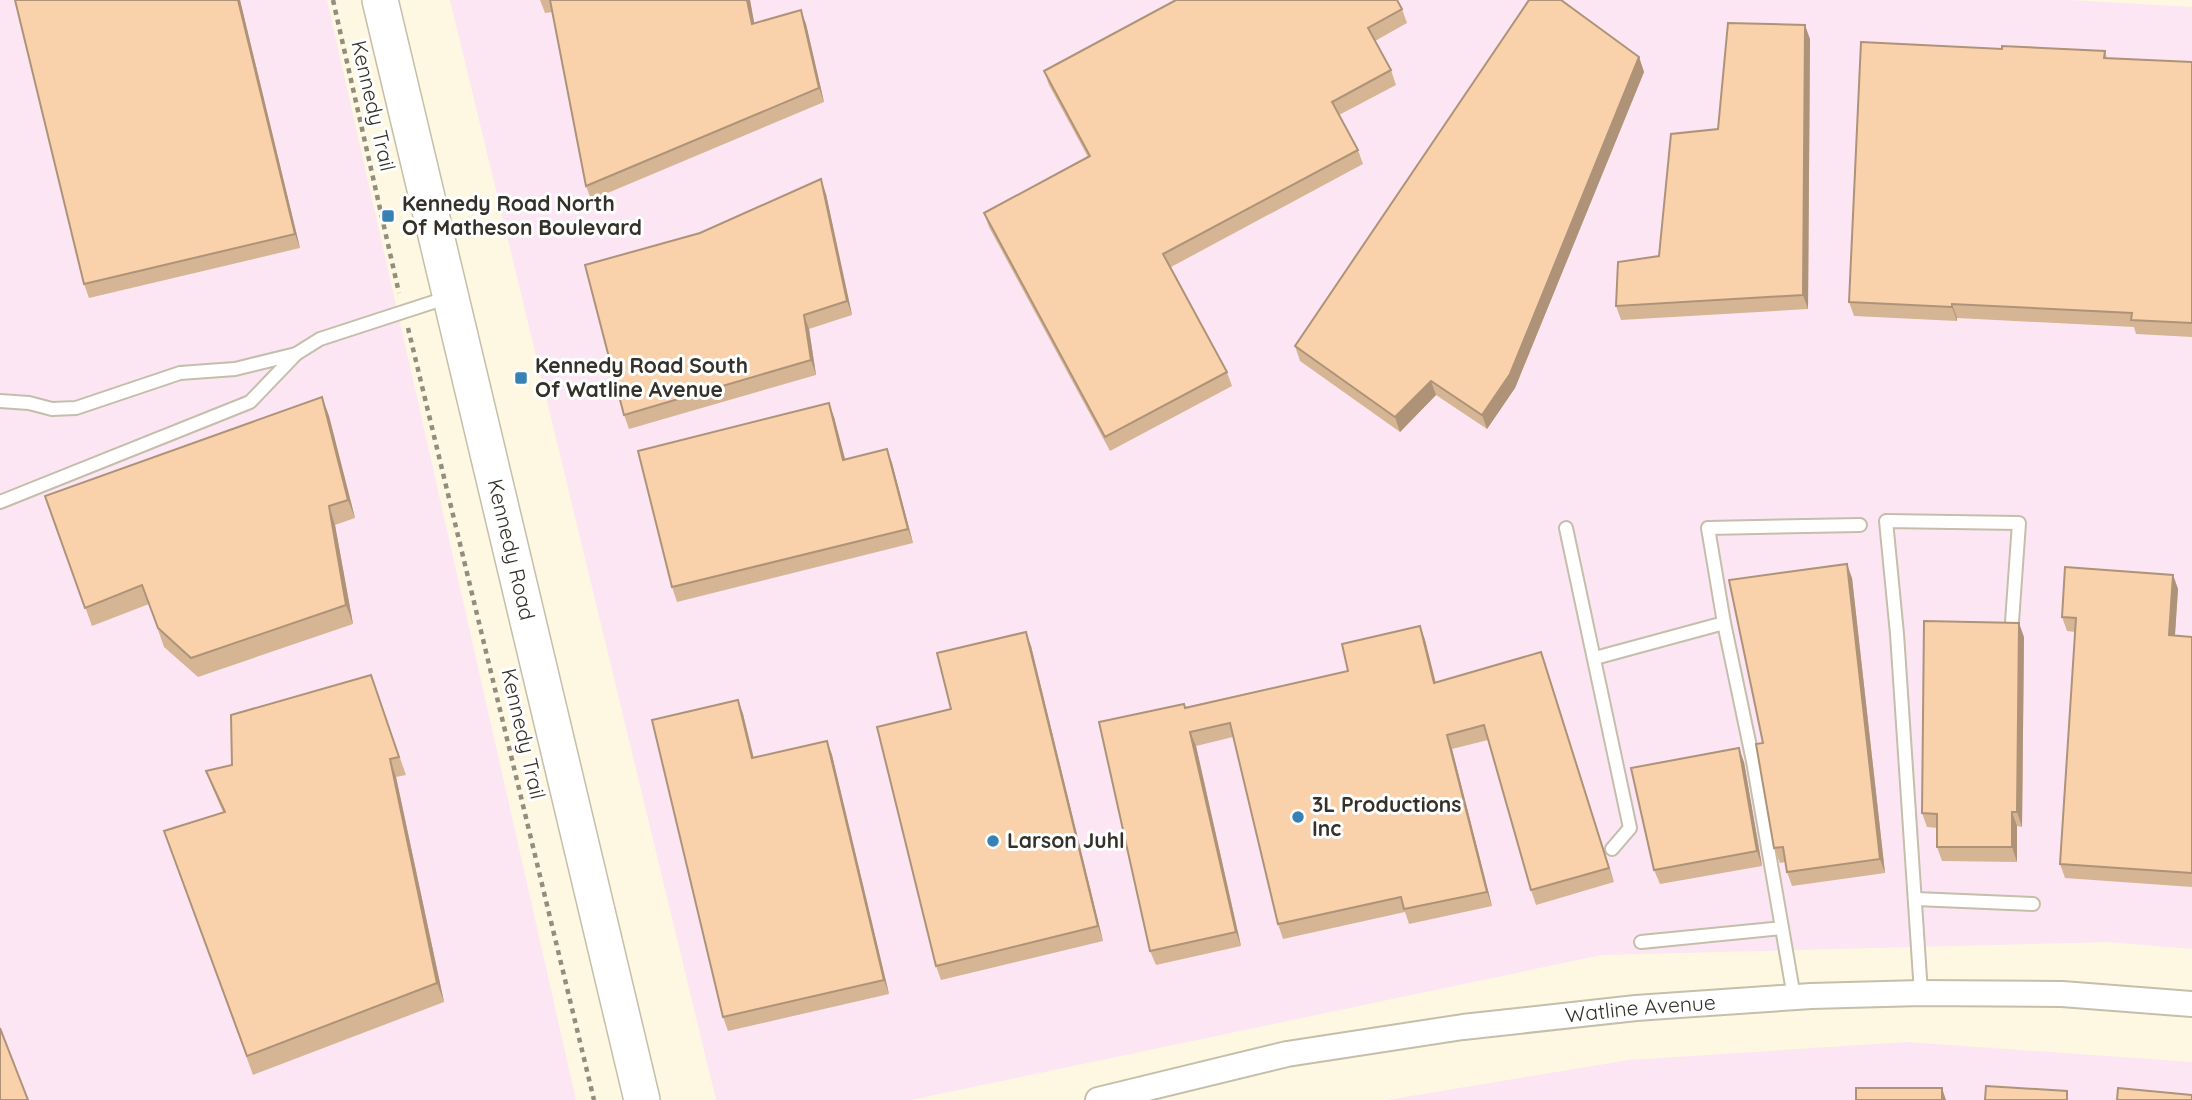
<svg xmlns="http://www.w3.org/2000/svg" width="2192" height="1100" font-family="Quicksand,sans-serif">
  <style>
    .industrial { fill: #fce6f4 }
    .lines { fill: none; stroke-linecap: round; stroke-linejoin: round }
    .service-casing { stroke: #c4beaa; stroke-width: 16 }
    .minor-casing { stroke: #c4beaa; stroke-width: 28 }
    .secondary-casing { stroke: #c4beaa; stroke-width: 38 }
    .path { stroke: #918d7f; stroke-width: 4.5; stroke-dasharray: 5 5; stroke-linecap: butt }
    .service { stroke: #fff; stroke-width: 12 }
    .minor { stroke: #fff; stroke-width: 24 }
    .secondary { stroke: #fff; stroke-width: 35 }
    .wall { fill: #d6b594 }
    .shaded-wall { fill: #ae9378 }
    .building { fill: #f9d2ac; stroke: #ae9378; stroke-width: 2 }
    .poi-dot { fill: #3881b5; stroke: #fff; stroke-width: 2.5 }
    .labels { text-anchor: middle; stroke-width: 6; stroke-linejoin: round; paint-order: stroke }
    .street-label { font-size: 21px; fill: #333129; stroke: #fff }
    .poi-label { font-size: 21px; font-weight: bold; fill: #333129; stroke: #fff; text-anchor: start }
  </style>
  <rect width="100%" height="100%" fill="#fef7e2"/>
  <!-- industrial -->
  <g class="industrial">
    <path d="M0 0H327L576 1100H0Z"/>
    <path d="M450 0H2071L2192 7V949L2108 942 1602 955 911 1100H716Z"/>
    <path d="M1907 1042 2192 1062V1100H1387L1629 1060Z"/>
  </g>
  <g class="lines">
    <!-- service casing -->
    <g class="service-casing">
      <g id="service">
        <path d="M0 401 29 403 52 409 76 408 180 373 235 369 296 354"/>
        <path d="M0 502 250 402 296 354 320 339 449 297"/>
        <path d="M1566 528 1630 828 1612 849"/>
        <path d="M1595 658 1724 623"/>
        <path d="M1916 899 2033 904"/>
        <path d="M1641 942 1782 928"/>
        <path d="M1921 993 1897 634 1886 521 2019 523 2012 622"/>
        <path d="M1794 997 1753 761 1724 623 1708 528 1860 525"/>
      </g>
    </g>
    <!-- minor casing -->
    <g class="minor-casing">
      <g id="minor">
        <path id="s1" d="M1098 1100 1287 1054 1463 1027 1636 1008 1811 996 1921 993 2062 994 2192 1004"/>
      </g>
    </g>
    <!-- secondary casing -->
    <g class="secondary-casing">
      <g id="secondary">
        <path id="s2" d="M380 0 642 1100"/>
      </g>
    </g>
    <!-- path -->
    <g class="path">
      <path d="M333 0 399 293"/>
      <path d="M408 328 594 1100"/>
    </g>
    <!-- service -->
    <use href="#service" class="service"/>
    <!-- minor -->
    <use href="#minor" class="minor"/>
    <!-- secondary -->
    <use href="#secondary" class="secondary"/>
  </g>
  <!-- wall -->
  <g class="wall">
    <path d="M240 0 300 248 89 298 84 284Z"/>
    <path d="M540 0H750L754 23 806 24 824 102 591 200 586 186 553 12 545 13Z"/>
    <path d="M1402 9 1407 23 1375 41 1391 70 1396 85 1339 115 1358 150 1363 164 1171 267 1227 372 1232 386 1110 451 989 227 984 213 1088 157 1049 85 1044 71Z"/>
    <path d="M1810 39 1808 309 1621 320 1616 306 1659 256 1718 129Z"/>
    <path d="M2002 49 2105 51 2107 58 2192 62V337L2136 334 2134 327 1957 318V321L1854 316 1849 302Z"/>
    <path d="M1639 57 1644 72 1515 388 1487 429 1436 395 1400 432 1300 361 1295 346Z"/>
    <path d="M826 194 852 315 809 329 816 375 629 429 624 415 700 233Z"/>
    <path d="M322 397 329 416 355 518 335 525 353 624 198 677 164 647 149 604 92 626 45 496Z"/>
    <path d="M834 417 845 460 887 449 892 463 913 543 677 602 672 587Z"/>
    <path d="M2173 575 2178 589 2175 635 2192 637V887L2065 878 2060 864 2075 632 2067 631 2062 617Z"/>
    <path d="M1852 578 1885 873 1792 886 1787 872 1786 862 1780 863 1774 848 1763 743Z"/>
    <path d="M1420 626 1425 640 1436 683 1541 652 1614 882 1536 905 1531 890 1488 740 1452 749 1492 906 1409 924 1405 912 1283 939 1278 924 1233 737 1196 746 1241 946 1156 965 1150 951 1185 707 1348 671Z"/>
    <path d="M2024 637 2022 827 2017 826V862L1942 861 1937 847V828L1927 827 1922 813Z"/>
    <path d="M1031 646 1103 941 941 980 936 966 951 709Z"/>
    <path d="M371 675 406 775 396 777 444 1002 253 1075 164 831 223 812 213 789 206 771 232 765Z"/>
    <path d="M738 700 743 714 754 758 827 741 832 755 889 994 728 1031 723 1017Z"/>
    <path d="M1744 762 1762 866 1660 884 1654 870Z"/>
  </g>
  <!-- shaded-wall -->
  <g class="shaded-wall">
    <path d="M238 0H240L300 248 295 234Z"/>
    <path d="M747 0H750L757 38 752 24Z"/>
    <path d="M801 10 806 24 824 102 819 88Z"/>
    <path d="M1805 25 1810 39 1808 309 1803 295Z"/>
    <path d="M1639 57 1644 72 1515 388 1487 429 1482 415Z"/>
    <path d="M821 179 826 194 852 315 847 301Z"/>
    <path d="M1952 304 1957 318V321L1952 307Z"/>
    <path d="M804 315 809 329 816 375 811 360Z"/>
    <path d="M1431 381 1436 395 1400 432 1395 417Z"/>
    <path d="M322 397 329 416 355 518 348 500Z"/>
    <path d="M829 403 834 417 849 474 843 460Z"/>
    <path d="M887 449 892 463 913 543 908 529Z"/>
    <path d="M329 506 335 525 353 624 346 605Z"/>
    <path d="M1847 564 1852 578 1885 873 1880 859Z"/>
    <path d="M2173 575 2178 589 2174 649 2169 635Z"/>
    <path d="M2019 623 2024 637 2022 827 2017 812Z"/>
    <path d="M1420 626 1425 640 1439 697 1434 683Z"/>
    <path d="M1026 632 1031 646 1103 941 1098 926Z"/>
    <path d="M1541 652 1546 666 1614 882 1609 868Z"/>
    <path d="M738 700 743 714 757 773 752 758Z"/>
    <path d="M1190 732 1196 746 1241 946 1236 932Z"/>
    <path d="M1447 735 1452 749 1492 906 1487 892Z"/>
    <path d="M827 741 832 755 889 994 884 980Z"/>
    <path d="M1739 748 1744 762 1762 866 1757 851Z"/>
    <path d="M390 759 396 777 444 1002 437 983Z"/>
    <path d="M2012 812 2017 826V862L2012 847Z"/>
    <path d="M1942 1088 1946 1100H1942Z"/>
  </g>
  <!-- building -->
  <g class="building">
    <path d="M15 0H238L295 234 84 284Z"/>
    <path d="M550 0H747L752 24 801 10 819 88 586 186Z"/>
    <path d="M1176 0H1397L1402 9 1368 28 1391 70 1332 102 1358 150 1163 254 1227 372 1105 437 984 213 1090 156 1044 71Z"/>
    <path d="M1529 0H1561L1639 57 1510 374 1482 415 1431 381 1395 417 1295 346Z"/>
    <path d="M1728 23 1805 25 1803 295 1616 306 1618 262 1659 256 1671 134 1718 129Z"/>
    <path d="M1861 42 2002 49V46L2105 51 2104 58 2192 62V323L2131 320 2132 313 1952 304V307L1849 302Z"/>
    <path d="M821 179 847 301 804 315 811 360 624 415 585 265 700 233Z"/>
    <path d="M322 397 348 500 329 506 346 605 191 658 158 628 142 585 85 608 45 496Z"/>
    <path d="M829 403 843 460 887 449 908 529 672 587 638 451Z"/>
    <path d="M1847 564 1880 859 1787 872 1783 847 1774 848 1756 744 1763 743 1729 580Z"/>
    <path d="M2065 567 2173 575 2169 635 2192 637V873L2060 864 2076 618 2062 617Z"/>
    <path d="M1924 621 2019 623 2017 812H2012V847H1937V814L1922 813Z"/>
    <path d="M1420 626 1434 683 1541 652 1609 868 1531 890 1484 725 1447 735 1487 892 1404 909 1401 897 1278 924 1230 723 1190 732 1236 932 1150 951 1099 722 1184 704 1185 708 1348 671 1342 644Z"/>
    <path d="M1026 632 1098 926 936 966 877 727 951 709 937 653Z"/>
    <path d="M371 675 399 757 390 759 437 983 247 1056 164 831 225 812 206 771 232 765 231 715Z"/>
    <path d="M738 700 752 758 827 741 884 980 723 1017 652 720Z"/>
    <path d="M1739 748 1757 851 1654 870 1631 768Z"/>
    <path d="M0 1028 28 1100H0Z"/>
    <path d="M1986 1086 2067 1091V1100H1985Z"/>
    <rect x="1856" y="1088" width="86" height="12"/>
    <path d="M2118 1088 2192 1095V1100H2117Z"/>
  </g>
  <!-- markers -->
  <g class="poi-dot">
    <rect x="381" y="209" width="14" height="14" rx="3.5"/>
    <rect x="514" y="371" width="14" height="14" rx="3.5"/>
    <circle cx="1298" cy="817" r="7"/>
    <circle cx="993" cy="841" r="7"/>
  </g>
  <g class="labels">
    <!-- street labels -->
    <g class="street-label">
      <text transform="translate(373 106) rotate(77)" y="7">Kennedy Trail</text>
      <text dy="7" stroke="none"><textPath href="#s2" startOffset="565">Kennedy Road</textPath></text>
      <text transform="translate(523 734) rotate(77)" y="7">Kennedy Trail</text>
      <text dy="7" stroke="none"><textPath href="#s1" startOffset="551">Watline Avenue</textPath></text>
    </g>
    <!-- poi labels -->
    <g class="poi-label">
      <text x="402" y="211">Kennedy Road North<tspan x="402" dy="24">Of Matheson Boulevard</tspan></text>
      <text x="535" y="373">Kennedy Road South<tspan x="535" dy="24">Of Watline Avenue</tspan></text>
      <text x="1312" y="812">3L Productions<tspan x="1312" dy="24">Inc</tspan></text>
      <text x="1007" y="848">Larson Juhl</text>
    </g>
  </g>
</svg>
